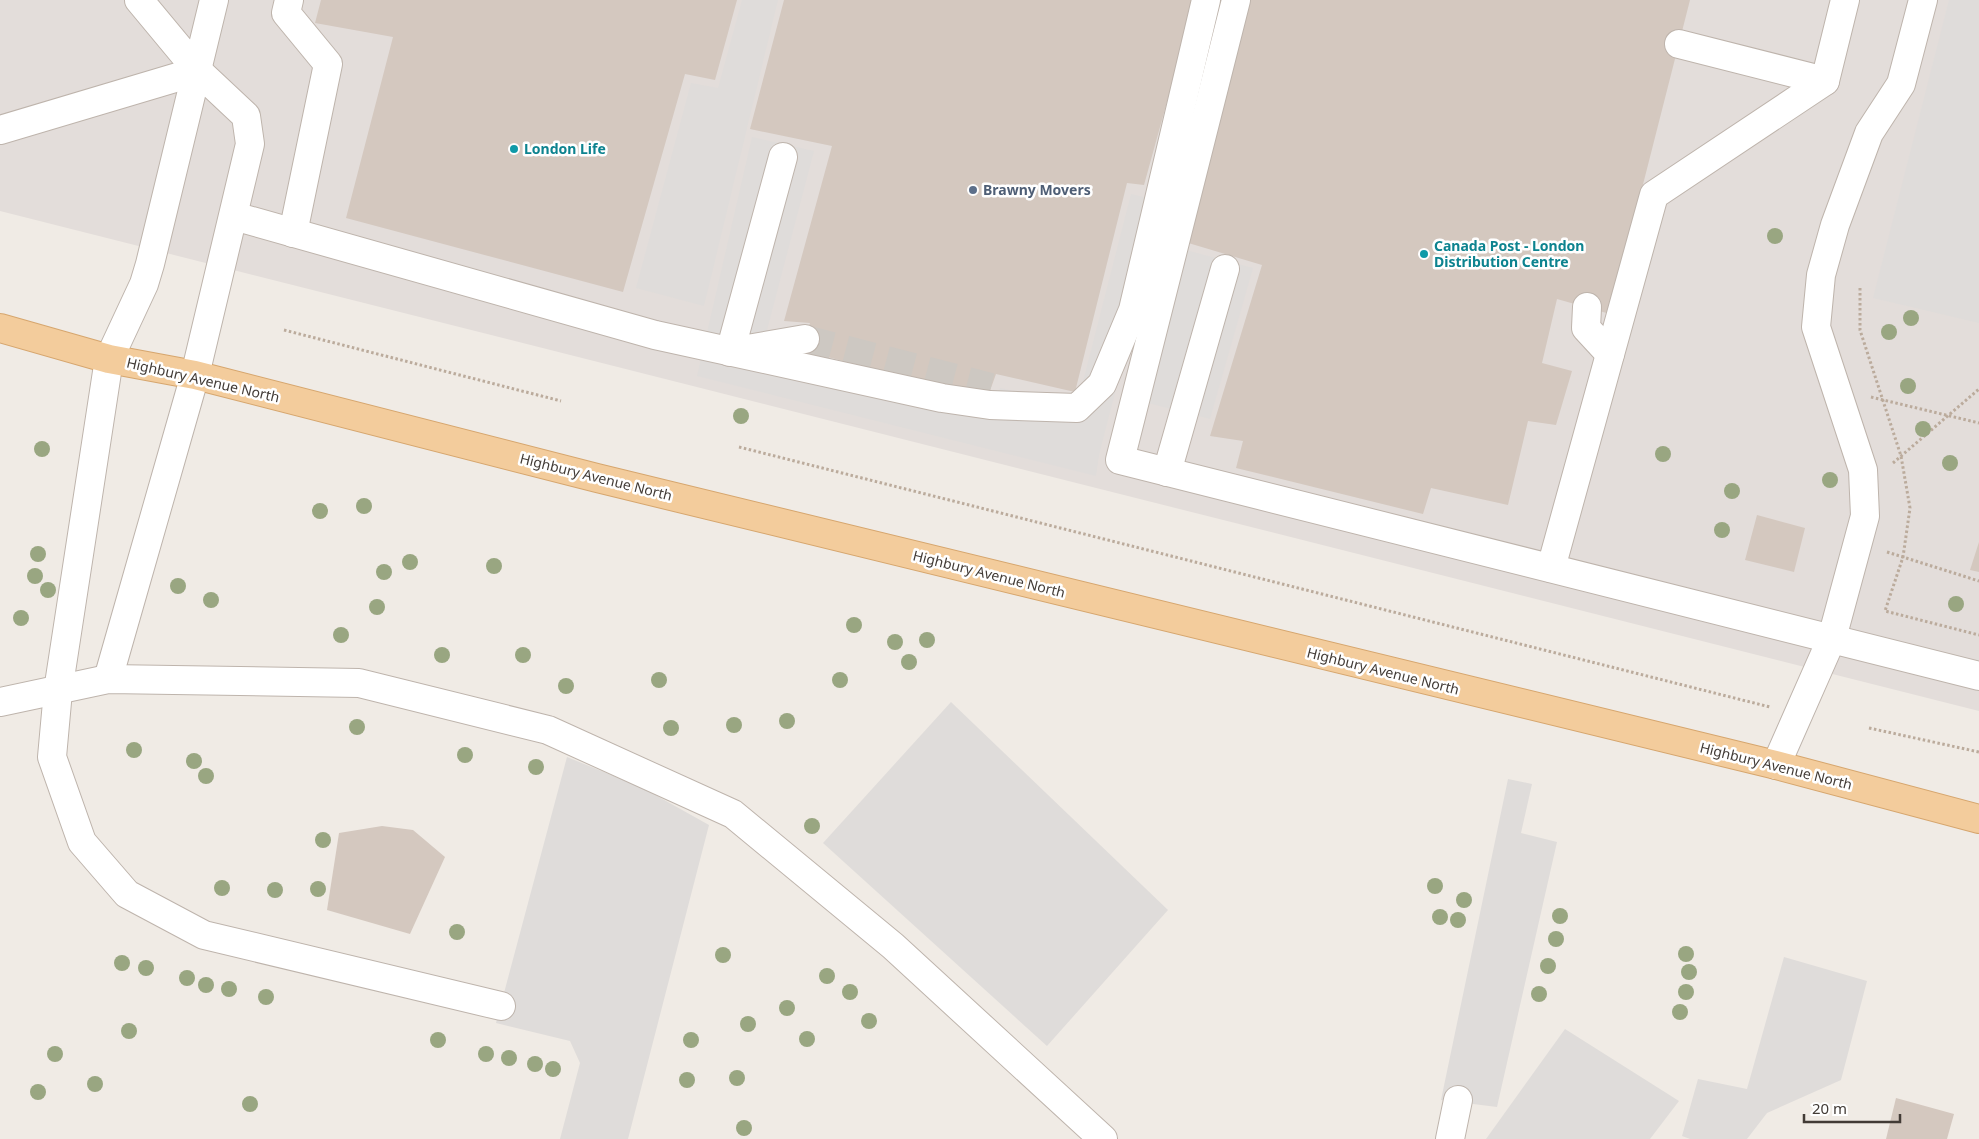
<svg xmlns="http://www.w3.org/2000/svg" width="1979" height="1139" font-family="'Noto Sans',sans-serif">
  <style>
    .industrial { fill: #e3ddda }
    .parking { fill: #dfdcda }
    .building { fill: #d4c8bf }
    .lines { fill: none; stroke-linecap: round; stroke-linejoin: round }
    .minor-tunnel { stroke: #cdc8c2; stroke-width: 28; stroke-dasharray: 28 14; stroke-linecap: butt }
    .minor-casing { stroke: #beb4ac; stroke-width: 30 }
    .major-casing { stroke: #d6a66e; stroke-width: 30 }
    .path { stroke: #bbab9c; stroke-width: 3; stroke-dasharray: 2.5 2.5; stroke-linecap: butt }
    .minor { stroke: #fff; stroke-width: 28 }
    .major { stroke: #f3cc9c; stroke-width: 28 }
    .tree { fill: #99a681 }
    .culture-dot { fill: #0f9aa8; stroke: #fff; stroke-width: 2 }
    .service-dot { fill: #5c6f8a; stroke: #fff; stroke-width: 2 }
    .labels { text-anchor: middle; stroke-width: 5; stroke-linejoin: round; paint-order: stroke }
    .culture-label { font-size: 14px; font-weight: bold; fill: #0d838f; stroke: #fff; text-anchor: start }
    .service-label { font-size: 14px; font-weight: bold; fill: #4e5e75; stroke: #fff; text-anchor: start }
    .street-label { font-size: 14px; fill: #423b36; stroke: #fff }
  </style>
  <rect width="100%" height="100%" fill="#f0ebe5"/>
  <!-- industrial -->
  <path class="industrial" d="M0 0H1979V711L0 211Z"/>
  <!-- parking -->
  <g class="parking">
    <path d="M742 0H778L704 306 636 288 691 83 718 88Z"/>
    <path d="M1949 0H1979V323L1873 298Z"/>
    <path d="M752 137 814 151 767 330 797 335 788 362 992 416 1000 388 1077 405 1131 194 1164 202 1099 455 1096 476 697 376Z"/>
    <path d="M1186 250 1253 268 1210 419 1148 403Z"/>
    <path d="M951 702 1168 910 1047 1046 823 843Z"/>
    <path d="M567 757 641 787 709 825 628 1139H560L580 1063 570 1041 496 1023Z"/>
    <path d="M1508 779 1532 784 1521 833 1557 842 1497 1107 1441 1100Z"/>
    <path d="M1784 957 1867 981 1841 1080 1767 1113 1747 1139H1690L1682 1136 1698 1079 1747 1089Z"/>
    <path d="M1565 1029 1679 1101 1650 1139H1486Z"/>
  </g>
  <!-- building -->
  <g class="building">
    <path d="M321 0H737L715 80 685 74 623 292 346 218 393 37 315 23Z"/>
    <path d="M784 0H1195L1144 185 1127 183 1075 392 996 374 987 399 801 350 810 323 784 321 832 146 750 129Z"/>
    <path d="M1245 0H1690L1610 314 1557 299 1542 363 1572 371 1556 425 1528 421 1508 505 1431 488 1423 514 1236 468 1243 441 1210 436 1262 265 1185 242Z"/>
    <path d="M1757 515 1805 528 1794 572 1745 560Z"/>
    <path d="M1979 542V572L1970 570Z"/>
    <path d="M382 826 413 830 445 857 410 934 327 910 339 833Z"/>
    <path d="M1896 1098 1954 1114 1947 1139H1886Z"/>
  </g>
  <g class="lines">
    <!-- minor-tunnel -->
    <path class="minor-tunnel" d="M805 339 991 387"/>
    <!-- minor casing -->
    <g class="minor-casing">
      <g id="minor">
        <path d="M214 0 150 264 144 284 109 359 58 691 52 757 82 842 127 894 204 935 501 1006"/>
        <path d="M289 0 286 13 328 64 293 233"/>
        <path d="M1236 0 1120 460 1979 676"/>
        <path d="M1679 44 1825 81"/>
        <path d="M0 130 198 71"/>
        <path d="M783 157 730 352 805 339"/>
        <path d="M234 216 655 335 942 398 990 405 1077 408 1102 384 1133 310 1206 0"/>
        <path d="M1587 307 1586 328 1610 354"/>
        <path d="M1167 472 1225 269"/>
        <path d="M1551 568 1654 195 1825 81 1845 0"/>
        <path d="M108 679 195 375 250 144 246 116 198 71 139 0"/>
        <path d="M0 702 108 679 359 683 548 730 733 814 893 946 1103 1139"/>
        <path d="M1776 765 1832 638 1865 516 1863 470 1816 327 1821 275 1835 225 1869 133 1901 84 1923 0"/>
        <path d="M1450 1139 1458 1100"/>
      </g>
    </g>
    <!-- major casing -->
    <g class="major-casing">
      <path id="major" d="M0 328 109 359 195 375 597 478 1776 765 1979 819"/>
    </g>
    <!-- path -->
    <g class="path">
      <path d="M1860 288V330L1901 456 1910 508 1903 557 1885 611 1979 635"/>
      <path d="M284 330 561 401"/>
      <path d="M1871 397 1979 423"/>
      <path d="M739 447 1770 707"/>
      <path d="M1893 463 1979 389"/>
      <path d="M1887 552 1979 581"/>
      <path d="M1869 728 1979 752"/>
    </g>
    <!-- minor -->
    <use href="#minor" class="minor"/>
    <!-- major -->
    <use href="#major" class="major"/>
  </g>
  <!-- trees -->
  <g class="tree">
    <circle cx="1775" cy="236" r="8"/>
    <circle cx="1911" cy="318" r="8"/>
    <circle cx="1889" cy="332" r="8"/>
    <circle cx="1908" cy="386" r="8"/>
    <circle cx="741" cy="416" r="8"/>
    <circle cx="1923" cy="429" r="8"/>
    <circle cx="42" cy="449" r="8"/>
    <circle cx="1663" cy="454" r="8"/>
    <circle cx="1950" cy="463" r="8"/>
    <circle cx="1830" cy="480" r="8"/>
    <circle cx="1732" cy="491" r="8"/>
    <circle cx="364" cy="506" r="8"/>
    <circle cx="320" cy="511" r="8"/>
    <circle cx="1722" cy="530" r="8"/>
    <circle cx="38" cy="554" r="8"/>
    <circle cx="410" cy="562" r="8"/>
    <circle cx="494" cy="566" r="8"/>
    <circle cx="384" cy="572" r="8"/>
    <circle cx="35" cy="576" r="8"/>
    <circle cx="178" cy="586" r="8"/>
    <circle cx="48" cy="590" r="8"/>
    <circle cx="211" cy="600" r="8"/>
    <circle cx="1956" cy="604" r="8"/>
    <circle cx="377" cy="607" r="8"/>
    <circle cx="21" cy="618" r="8"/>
    <circle cx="854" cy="625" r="8"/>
    <circle cx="341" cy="635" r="8"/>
    <circle cx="927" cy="640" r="8"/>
    <circle cx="895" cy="642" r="8"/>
    <circle cx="442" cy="655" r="8"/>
    <circle cx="523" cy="655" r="8"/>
    <circle cx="909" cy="662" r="8"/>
    <circle cx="659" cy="680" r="8"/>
    <circle cx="840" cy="680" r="8"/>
    <circle cx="566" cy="686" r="8"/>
    <circle cx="787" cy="721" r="8"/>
    <circle cx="734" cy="725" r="8"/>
    <circle cx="357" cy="727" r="8"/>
    <circle cx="671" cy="728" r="8"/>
    <circle cx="134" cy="750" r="8"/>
    <circle cx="465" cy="755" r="8"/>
    <circle cx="194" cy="761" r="8"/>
    <circle cx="536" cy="767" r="8"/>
    <circle cx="206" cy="776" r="8"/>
    <circle cx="812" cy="826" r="8"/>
    <circle cx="323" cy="840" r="8"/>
    <circle cx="1435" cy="886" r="8"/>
    <circle cx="222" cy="888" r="8"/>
    <circle cx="318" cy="889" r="8"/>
    <circle cx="275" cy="890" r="8"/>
    <circle cx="1464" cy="900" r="8"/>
    <circle cx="1560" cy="916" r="8"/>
    <circle cx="1440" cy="917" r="8"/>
    <circle cx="1458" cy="920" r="8"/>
    <circle cx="457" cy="932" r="8"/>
    <circle cx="1556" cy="939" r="8"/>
    <circle cx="1686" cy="954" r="8"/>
    <circle cx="723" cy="955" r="8"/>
    <circle cx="122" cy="963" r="8"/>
    <circle cx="1548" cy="966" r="8"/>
    <circle cx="146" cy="968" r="8"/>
    <circle cx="1689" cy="972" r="8"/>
    <circle cx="827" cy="976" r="8"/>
    <circle cx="187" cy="978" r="8"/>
    <circle cx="206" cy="985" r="8"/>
    <circle cx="229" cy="989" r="8"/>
    <circle cx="850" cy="992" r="8"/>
    <circle cx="1686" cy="992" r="8"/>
    <circle cx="1539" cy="994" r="8"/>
    <circle cx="266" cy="997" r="8"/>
    <circle cx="787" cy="1008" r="8"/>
    <circle cx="1680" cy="1012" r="8"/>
    <circle cx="869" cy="1021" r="8"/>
    <circle cx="748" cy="1024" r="8"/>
    <circle cx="129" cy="1031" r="8"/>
    <circle cx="807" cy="1039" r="8"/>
    <circle cx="438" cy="1040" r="8"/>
    <circle cx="691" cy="1040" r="8"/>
    <circle cx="55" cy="1054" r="8"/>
    <circle cx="486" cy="1054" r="8"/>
    <circle cx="509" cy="1058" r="8"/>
    <circle cx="535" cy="1064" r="8"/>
    <circle cx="553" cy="1069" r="8"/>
    <circle cx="737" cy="1078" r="8"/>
    <circle cx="687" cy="1080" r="8"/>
    <circle cx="95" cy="1084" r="8"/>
    <circle cx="38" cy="1092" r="8"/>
    <circle cx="250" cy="1104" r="8"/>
    <circle cx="744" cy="1128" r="8"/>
  </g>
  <!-- markers -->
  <g class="culture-dot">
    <circle cx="514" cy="149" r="5"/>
    <circle cx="1424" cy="254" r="5"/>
  </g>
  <circle class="service-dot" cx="973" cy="190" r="5"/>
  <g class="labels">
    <!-- culture labels -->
    <g class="culture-label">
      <text x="524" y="154">London Life</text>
      <text x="1434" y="251">Canada Post - London<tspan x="1434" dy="16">Distribution Centre</tspan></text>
    </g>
    <!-- service labels -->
    <g class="service-label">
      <text x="983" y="195">Brawny Movers</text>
    </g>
    <!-- street labels -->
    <g class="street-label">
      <text transform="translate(203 380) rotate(13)" y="5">Highbury Avenue North</text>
      <text transform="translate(596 477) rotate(14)" y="5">Highbury Avenue North</text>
      <text transform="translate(989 574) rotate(14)" y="5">Highbury Avenue North</text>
      <text transform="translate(1383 671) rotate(14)" y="5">Highbury Avenue North</text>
      <text transform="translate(1776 766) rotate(14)" y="5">Highbury Avenue North</text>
    </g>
  </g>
  <!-- scale -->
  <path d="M1804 1114v8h96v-8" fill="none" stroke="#423b36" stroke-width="2.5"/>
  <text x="1812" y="1114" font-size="15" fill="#423b36" stroke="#ffffff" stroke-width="4" paint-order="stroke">20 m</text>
</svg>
